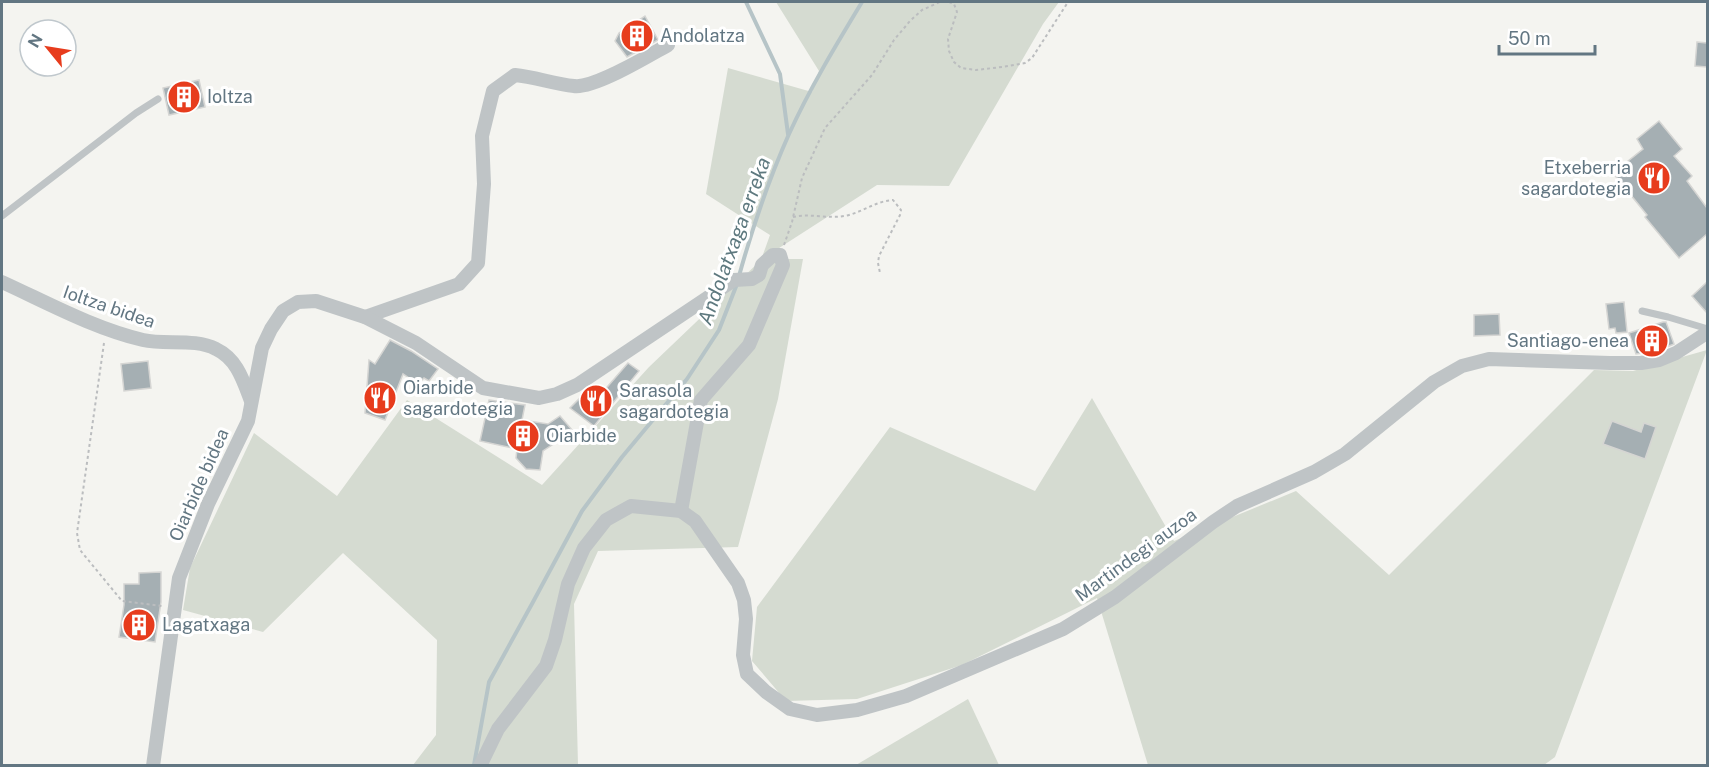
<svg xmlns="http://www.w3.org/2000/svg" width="1709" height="767" font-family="'Public Sans',sans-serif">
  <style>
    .green { fill: #d5dbd1 }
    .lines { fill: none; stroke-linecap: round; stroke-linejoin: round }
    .stream { stroke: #b6c4c7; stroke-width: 4 }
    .building { fill: #a5afb3; stroke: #d5d5d3; stroke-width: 1.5 }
    .path { stroke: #bbbdbf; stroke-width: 2; stroke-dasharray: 3 3; stroke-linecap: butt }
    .service { stroke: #bfc4c6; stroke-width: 7 }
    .minor { stroke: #bfc4c6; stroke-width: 14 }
    .labels { text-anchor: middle; stroke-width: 6; stroke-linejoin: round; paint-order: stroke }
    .poi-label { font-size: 18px; fill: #627682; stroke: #fff; text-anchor: start }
    .street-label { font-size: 18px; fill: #627682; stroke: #fff }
    .water-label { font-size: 20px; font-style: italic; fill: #5e797f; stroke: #fff }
  </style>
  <rect width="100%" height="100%" fill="#f4f4f0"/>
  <!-- green -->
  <g class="green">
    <path d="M776 2H1059L1043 24 949 186 877 185 762 259H803L778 399 738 547 598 551 574 604 578 765H413L436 735 437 640 343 553 263 632 183 610 190 568 254 433 337 496 407 400 542 485 649 367 761 260 770 235 706 194 728 68 812 92 819 71Z"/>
    <path d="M1707 350 1555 757 1544 765H1148L1097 598 962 665 857 699 786 701 752 661 757 607 890 427 1035 491 1092 398 1174 541 1296 491 1389 575 1594 370 1633 371Z"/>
    <path d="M968 699 999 765H856Z"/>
  </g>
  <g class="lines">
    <!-- stream -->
    <g class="stream">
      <path d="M746 2 780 74 788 134"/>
      <path d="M739 276C752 229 769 179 789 134 810 88 836 45 862 2"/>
      <path d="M474 765 489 682 533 602 582 511 622 457 687 379 719 330 737 284"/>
    </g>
  </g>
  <!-- building -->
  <g class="building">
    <path d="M645 16 658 40 627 57 615 41 619 33Z"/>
    <path d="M1697 42 1707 43V67L1695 66Z"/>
    <path d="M199 80 205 107 169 115 163 88Z"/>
    <path d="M1659 121 1682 149 1674 156 1692 176 1687 181 1707 208V234L1679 258 1645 217 1647 215 1613 173 1643 149 1637 139Z"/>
    <path d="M1707 282V313L1692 296Z"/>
    <path d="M1624 302 1627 332 1616 333 1615 328 1609 329 1606 304Z"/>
    <path d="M1499 314 1500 335 1474 336V315Z"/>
    <path d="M1663 322H1666L1674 344 1657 351 1636 354 1629 333Z"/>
    <path d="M390 340 411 351 438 369 429 381 424 378 418 384 403 374 385 420 365 413 369 360 375 364Z"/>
    <path d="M148 361 151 388 124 391 121 364Z"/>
    <path d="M628 363 639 371 594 426 570 408 592 386 602 393Z"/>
    <path d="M489 400 525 405 522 420 548 424 560 416 573 431 543 451 540 470 526 469 516 458 517 449 480 441Z"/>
    <path d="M1612 421 1641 432 1644 423 1656 427 1645 459 1603 444Z"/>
    <path d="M161 572V602L155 642 119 637 124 605V584H139V573Z"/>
  </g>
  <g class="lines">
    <!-- path -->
    <g class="path">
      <path d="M949 2 954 4 957 12 948 39 949 51 954 62 961 68 976 70 1002 67 1025 63 1032 58 1068 2"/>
      <path d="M793 217C810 213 827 219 844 216 862 213 875 201 893 200L901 210 900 215 879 256 878 263 880 273"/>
      <path d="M784 245 792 222 802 178 825 128 872 75 894 40 910 21 922 10 940 2"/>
      <path d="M104 343 77 533 80 550 122 601 162 606"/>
    </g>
    <!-- service -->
    <g class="service">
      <path d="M2 216 136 113 158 99"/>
      <path d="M1642 311 1668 317 1708 329"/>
    </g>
    <!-- minor -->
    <g class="minor">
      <path d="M2 282C48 303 93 328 143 340 166 345 195 338 216 349 237 359 243 380 251 401"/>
      <path d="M365 317 459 284 478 263 484 184 482 136 493 91 515 75C535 77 554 84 574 86 594 89 648 56 668 45"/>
      <path d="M153 766 179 578 208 504 248 421 262 348 271 329 283 311 298 302 316 301 365 317 416 343 483 388 539 398 557 394 577 385 734 280 752 279 759 275 762 265 773 255H780L783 265 749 345 701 400 681 511"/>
      <path d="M480 766 498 729 546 666 555 640 568 584 584 548 606 520 631 506 681 511 695 521 738 583 744 600 746 619 743 655 747 674 766 692 790 709 817 715 857 710 906 696 1063 629 1115 597 1213 522 1237 506 1314 472 1345 454 1434 382 1462 366 1489 359 1610 363H1641L1659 360 1676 353 1708 332"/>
    </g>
  </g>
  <!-- icons -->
  <defs>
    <g id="building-disc" transform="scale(1.725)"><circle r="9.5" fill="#e73c1d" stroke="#fff"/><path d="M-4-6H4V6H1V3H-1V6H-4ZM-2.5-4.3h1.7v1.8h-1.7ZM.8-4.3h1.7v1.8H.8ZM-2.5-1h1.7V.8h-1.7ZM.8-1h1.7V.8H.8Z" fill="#fff"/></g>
    <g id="restaurant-disc" transform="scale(1.725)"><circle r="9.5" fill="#e73c1d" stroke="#fff"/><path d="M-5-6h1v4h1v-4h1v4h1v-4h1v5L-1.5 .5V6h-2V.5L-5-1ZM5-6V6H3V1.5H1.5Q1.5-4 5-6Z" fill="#fff"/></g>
  </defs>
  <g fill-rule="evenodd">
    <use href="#building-disc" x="637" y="36"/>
    <use href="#building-disc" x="184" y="97"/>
    <use href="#restaurant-disc" x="1654" y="178"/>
    <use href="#building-disc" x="1652" y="341"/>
    <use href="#restaurant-disc" x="380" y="398"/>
    <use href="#restaurant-disc" x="596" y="401"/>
    <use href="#building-disc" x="523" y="436"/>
    <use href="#building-disc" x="139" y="625"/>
  </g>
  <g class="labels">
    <!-- poi labels -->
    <g class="poi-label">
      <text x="660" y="42">Andolatza</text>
      <text x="207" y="103">Ioltza</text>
      <text x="1631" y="174" text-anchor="end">Etxeberria<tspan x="1631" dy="21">sagardotegia</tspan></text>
      <text x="1629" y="347" text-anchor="end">Santiago-enea</text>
      <text x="403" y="394">Oiarbide<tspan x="403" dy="21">sagardotegia</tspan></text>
      <text x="619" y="397">Sarasola<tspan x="619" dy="21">sagardotegia</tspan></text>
      <text x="546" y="442">Oiarbide</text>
      <text x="162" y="631">Lagatxaga</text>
    </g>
    <!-- street labels -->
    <g class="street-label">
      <text transform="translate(109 307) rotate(19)" y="6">Ioltza bidea</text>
      <text transform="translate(199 485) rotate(-66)" y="6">Oiarbide bidea</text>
      <text transform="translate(1136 555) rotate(-36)" y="6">Martindegi auzoa</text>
    </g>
    <!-- water labels -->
    <g class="water-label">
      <text transform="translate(734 241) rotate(-70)" y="7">Andolatxaga erreka</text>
    </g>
  </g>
  <!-- border -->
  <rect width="1709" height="767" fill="none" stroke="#627682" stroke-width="6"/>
  <!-- north arrow -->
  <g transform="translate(48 48) rotate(300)"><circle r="28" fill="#ffffff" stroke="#c0c8cd" stroke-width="1.5"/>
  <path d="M0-4.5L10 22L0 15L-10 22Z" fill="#e73c1d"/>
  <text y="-9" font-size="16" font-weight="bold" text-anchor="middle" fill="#627682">N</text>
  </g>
  <!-- scale -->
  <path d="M1499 45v9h96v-9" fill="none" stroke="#627682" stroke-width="3"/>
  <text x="1508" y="45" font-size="18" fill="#627682" stroke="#ffffff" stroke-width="4.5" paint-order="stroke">50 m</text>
</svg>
